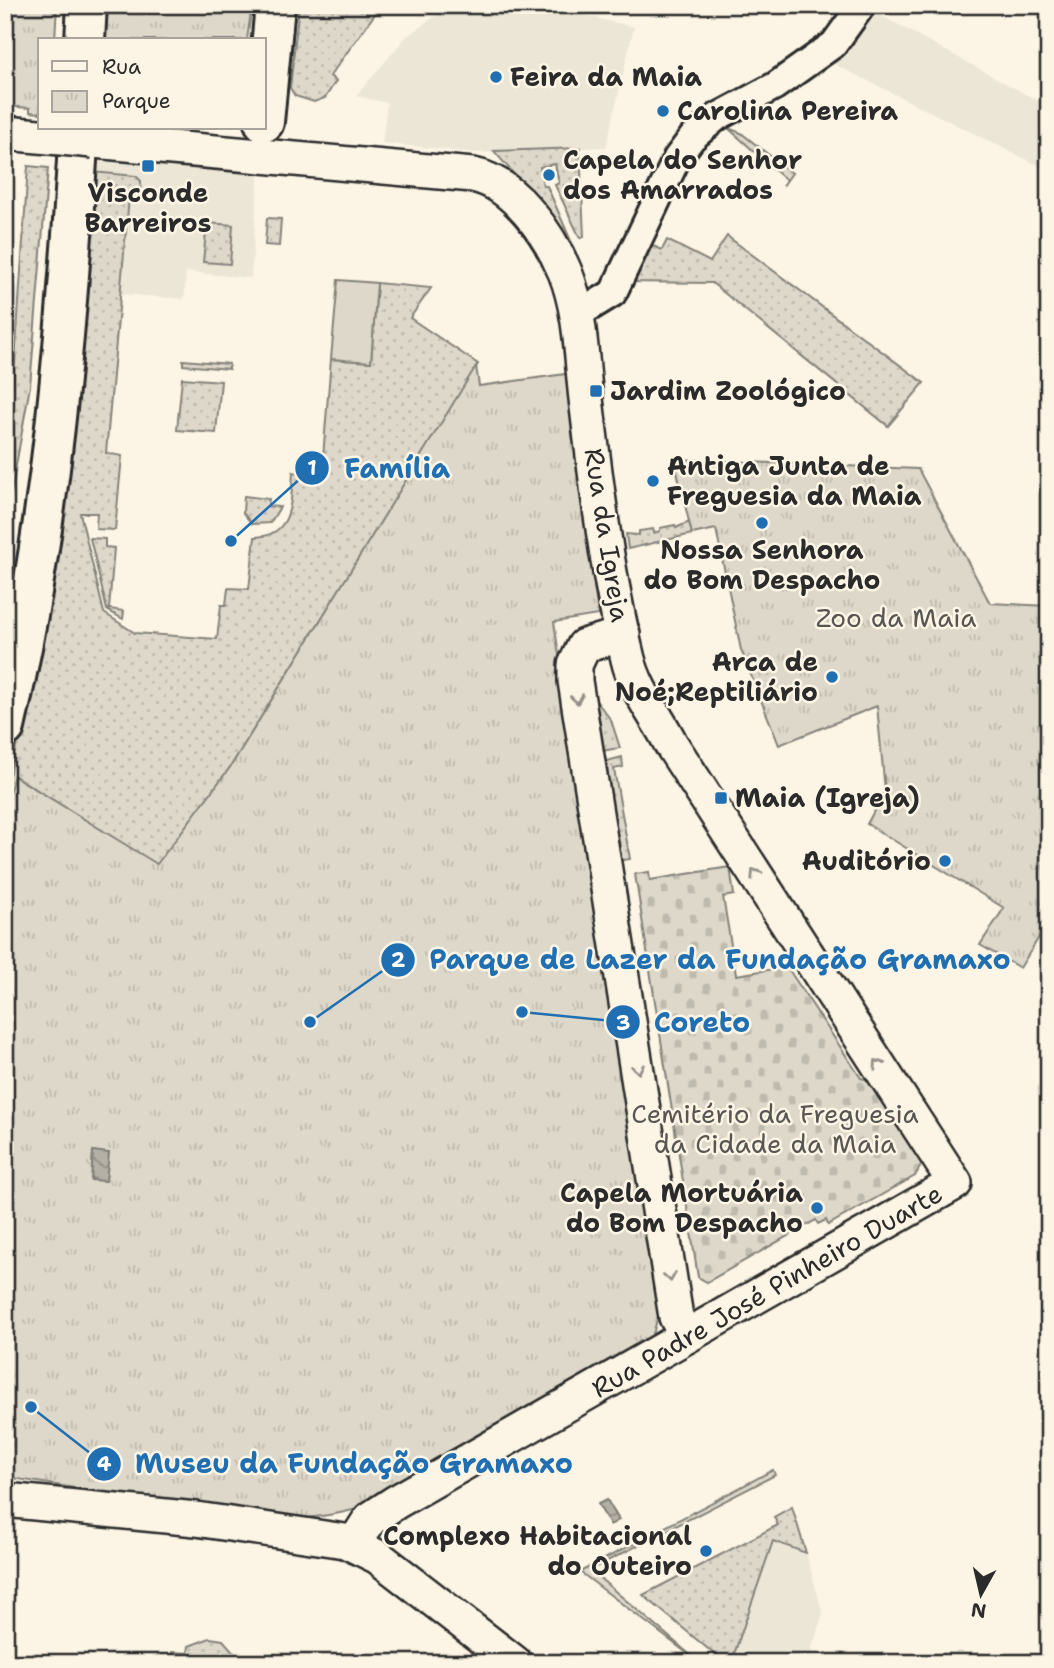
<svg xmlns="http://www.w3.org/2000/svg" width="1054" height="1668" font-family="'Shantell Sans',sans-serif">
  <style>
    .built { fill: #ece6d7 }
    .grass { fill: url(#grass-dots); stroke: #84827a; stroke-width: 2 }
    .cemetery { fill: url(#cemetery-stones); stroke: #84827a; stroke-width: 2 }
    .park { fill: url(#park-tufts); stroke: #84827a; stroke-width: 2 }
    .garden { fill: #ded8ca; stroke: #84827a; stroke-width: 2 }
    .water { fill: url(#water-waves); stroke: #7d7b74; stroke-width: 2 }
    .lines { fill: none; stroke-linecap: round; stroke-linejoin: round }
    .stream { stroke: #7d7b74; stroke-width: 5 }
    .minor-casing { stroke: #2b2b2b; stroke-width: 32 }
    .major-casing { stroke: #2b2b2b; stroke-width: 38 }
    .highway-casing { stroke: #2b2b2b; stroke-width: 44 }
    .minor { stroke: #fcf5e5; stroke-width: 26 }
    .major { stroke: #fcf5e5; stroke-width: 33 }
    .highway { stroke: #fcf5e5; stroke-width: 38 }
    .major-bridge-casing { stroke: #2b2b2b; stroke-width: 38; stroke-linecap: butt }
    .major-bridge { stroke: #fcf5e5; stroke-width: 33 }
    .oneway { stroke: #949088 }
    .poi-dot { fill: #1f6fb2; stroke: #fcf5e5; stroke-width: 2.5 }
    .labels { text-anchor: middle; stroke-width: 5; stroke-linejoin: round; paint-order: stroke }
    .poi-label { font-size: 26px; font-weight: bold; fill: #2b2b2b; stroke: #fcf5e5; text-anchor: start }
    .street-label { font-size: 26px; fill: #2b2b2b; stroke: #fcf5e5 }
    .park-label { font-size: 26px; fill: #585653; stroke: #fcf5e5 }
    .leader { fill: none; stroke: #1f6fb2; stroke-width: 2.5 }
    .callout-dot { fill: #1f6fb2; stroke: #fcf5e5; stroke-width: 2.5 }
    .mark-label { font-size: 21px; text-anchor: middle; font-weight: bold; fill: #fff }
    .callout-label { font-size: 28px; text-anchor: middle; font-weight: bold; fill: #1f6fb2; stroke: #fcf5e5; stroke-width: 5; stroke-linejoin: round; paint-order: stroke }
  </style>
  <defs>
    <pattern id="grass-dots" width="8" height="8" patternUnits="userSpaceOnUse" patternTransform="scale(1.75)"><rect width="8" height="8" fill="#ded8ca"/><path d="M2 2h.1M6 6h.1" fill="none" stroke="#bfbaae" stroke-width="1.8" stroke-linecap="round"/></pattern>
    <pattern id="cemetery-stones" width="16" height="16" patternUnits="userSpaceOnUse" patternTransform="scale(1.75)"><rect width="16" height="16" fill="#ded8ca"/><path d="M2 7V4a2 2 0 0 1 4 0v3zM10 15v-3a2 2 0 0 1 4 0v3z" fill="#bfbaae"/></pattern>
    <pattern id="park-tufts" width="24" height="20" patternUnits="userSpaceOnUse" patternTransform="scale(1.75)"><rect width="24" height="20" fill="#ded8ca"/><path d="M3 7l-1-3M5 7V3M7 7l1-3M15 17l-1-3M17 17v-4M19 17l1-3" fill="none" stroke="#bfbaae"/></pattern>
    <pattern id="water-waves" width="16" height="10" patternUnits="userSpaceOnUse" patternTransform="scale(1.75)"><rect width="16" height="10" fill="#b4b0a5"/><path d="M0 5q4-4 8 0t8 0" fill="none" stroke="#938f87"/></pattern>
  </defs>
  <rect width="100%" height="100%" fill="#fcf5e5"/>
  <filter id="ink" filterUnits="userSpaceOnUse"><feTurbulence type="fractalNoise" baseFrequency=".0143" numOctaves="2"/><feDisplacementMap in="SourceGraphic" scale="14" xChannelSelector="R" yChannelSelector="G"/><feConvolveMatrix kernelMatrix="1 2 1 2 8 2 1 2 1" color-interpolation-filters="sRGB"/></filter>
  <g filter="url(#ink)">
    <!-- built -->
    <g class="built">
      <path d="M457 5H540L634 27 606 147 475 153 382 143 387 103 356 96 406 37 439 13Z"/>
      <path d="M864 6 1049 107V171L820 57Z"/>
      <path d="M95 143 260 157 251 278 186 272 184 299 85 291Z"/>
      <path d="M773 1540 806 1553 823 1614 807 1663H731Z"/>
    </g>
    <!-- grass -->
    <g class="grass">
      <path d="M299 5H390L387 12 380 7 330 76 336 81 325 98 314 102 295 96 290 88Z"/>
      <path d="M728 128 741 133 792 173 783 186 786 180Z"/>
      <path d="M580 148 584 237 580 238 555 185 559 183 555 164 540 167 543 186H547L571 241 494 151Z"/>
      <path d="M28 166 48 168 30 386 5 528V449L15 362Z"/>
      <path d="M92 172 136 176 141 181 140 198 129 197 106 453 122 456 115 530 96 529 97 513H80L104 613 135 633 217 639 221 605H226L228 588 249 589 255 537C293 536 291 501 293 472L311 474 313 459 321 461 323 457 331 359 371 362 377 283 431 288 410 318 478 364 231 766 157 865 15 776 5 809V790L21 728Z"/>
      <path d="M267 218 281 219 279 246 265 245Z"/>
      <path d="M207 223 233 225 230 264 203 262Z"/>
      <path d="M727 236 924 383 888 426 712 283 630 282 649 244 662 250 667 240 710 262Z"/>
      <path d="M183 360 229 364V369L183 365Z"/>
      <path d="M182 378 221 381 216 433 177 430Z"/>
      <path d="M244 496 269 499 268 506 280 507 270 523 252 524 243 513Z"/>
      <path d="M689 522 692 534 628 549 626 534 639 535V531L653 529 654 533 660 531V528L675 525 676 528Z"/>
      <path d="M90 538 105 539V547L114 548 109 609 124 611 123 619 107 610Z"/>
      <path d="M590 693 611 720 620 748 600 751Z"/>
      <path d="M622 757 623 767 614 769 630 859 617 861 603 762Z"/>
      <path d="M792 1507 806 1553 773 1541 731 1663H725L643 1595 778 1525 774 1517Z"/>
      <path d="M210 1638 223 1640 243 1663H171L172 1652 188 1653 189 1646Z"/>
    </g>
    <!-- cemetery -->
    <path class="cemetery" d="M730 867 734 895 723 897 736 975 787 967 861 1078 875 1081 923 1162 915 1176 828 1225 826 1220 818 1224 816 1220 707 1282 698 1277 635 874 649 872 650 880Z"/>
    <!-- park -->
    <g class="park">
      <path d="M5 5H57L55 40H40V113L30 112V108L5 106Z"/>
      <path d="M103 5H252L247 40H100Z"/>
      <path d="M476 366 479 386 566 374 598 615 554 622 659 1313 651 1341 357 1509C323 1518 295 1520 260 1517L5 1477V809L14 776 157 864 231 766Z"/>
      <path d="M674 459 918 469 990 603 1049 606V921L1020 968 980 945 1004 908 867 824 885 791 877 706 779 745 741 650 716 529 692 534Z"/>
    </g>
    <!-- garden -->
    <g class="garden">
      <path d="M338 280 377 283 371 362 331 359Z"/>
      <path d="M773 1470 775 1475 590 1570 700 1663 580 1572Z"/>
    </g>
    <!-- water -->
    <g class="water">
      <path d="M93 1151 109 1153 106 1181 91 1180Z"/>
      <path d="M607 1500 619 1520 610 1525 598 1504Z"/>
    </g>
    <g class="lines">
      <!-- stream -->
      <path class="stream" d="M5 785 16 737"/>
      <!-- minor casing -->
      <g class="minor-casing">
        <path id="minor" d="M577 315 613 293 677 158 692 138 717 117 775 86 834 44 862 5"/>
      </g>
      <!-- major casing -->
      <g class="major-casing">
        <g id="major">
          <path d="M5 133 50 137"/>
          <path d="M93 141 473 175C514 183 549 234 565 272 582 314 581 362 587 407 597 490 608 579 628 659 635 690 657 716 671 744L955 1183 396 1502 370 1519 354 1544"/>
          <path d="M623 634 584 646 575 665V681L676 1317 686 1335"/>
          <path d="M5 1500 196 1519 345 1541 378 1557 515 1663"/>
        </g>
      </g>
      <!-- highway casing -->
      <g class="highway-casing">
        <g id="highway">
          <path d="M85 40 87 5"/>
          <path d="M264 122 275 5"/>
          <path d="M5 727C51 530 67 329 79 128"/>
        </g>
      </g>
      <!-- minor -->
      <use href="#minor" class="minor"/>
      <!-- major -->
      <use href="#major" class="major"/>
      <!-- highway -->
      <use href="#highway" class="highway"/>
      <!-- major-bridge casing -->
      <g class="major-bridge-casing">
        <path id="major-bridge" d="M50 137 93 141"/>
      </g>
      <!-- major-bridge -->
      <use href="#major-bridge" class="major-bridge"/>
    </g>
    <!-- one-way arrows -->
    <defs><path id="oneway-chevron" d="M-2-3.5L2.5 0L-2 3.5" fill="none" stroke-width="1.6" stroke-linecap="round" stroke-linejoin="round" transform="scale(1.75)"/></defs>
    <g class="oneway">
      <use href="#oneway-chevron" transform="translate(577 699) rotate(82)"/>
      <use href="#oneway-chevron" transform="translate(755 873) rotate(-123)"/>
      <use href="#oneway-chevron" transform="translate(878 1064) rotate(-123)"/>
      <use href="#oneway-chevron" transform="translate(638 1069) rotate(81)"/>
      <use href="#oneway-chevron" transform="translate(670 1277) rotate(81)"/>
    </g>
  </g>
  <!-- markers -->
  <g class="poi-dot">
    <circle cx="496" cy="77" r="7"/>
    <circle cx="663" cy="111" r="7"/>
    <rect x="141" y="159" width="14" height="14" rx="3.5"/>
    <circle cx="549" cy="175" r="7"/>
    <rect x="589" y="384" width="14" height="14" rx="3.5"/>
    <circle cx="653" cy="481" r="7"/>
    <circle cx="762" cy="523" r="7"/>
    <circle cx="832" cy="677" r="7"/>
    <rect x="714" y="791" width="14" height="14" rx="3.5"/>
    <circle cx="945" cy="861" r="7"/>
    <circle cx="817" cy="1208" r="7"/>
    <circle cx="706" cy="1551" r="7"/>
  </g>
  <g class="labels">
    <!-- poi labels -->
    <g class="poi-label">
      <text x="510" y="86">Feira da Maia</text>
      <text x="677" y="120">Carolina Pereira</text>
      <text x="563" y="169">Capela do Senhor<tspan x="563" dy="30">dos Amarrados</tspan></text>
      <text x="148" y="202" text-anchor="middle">Visconde<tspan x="148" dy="30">Barreiros</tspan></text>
      <text x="610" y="400">Jardim Zoológico</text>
      <text x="667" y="475">Antiga Junta de<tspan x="667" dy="30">Freguesia da Maia</tspan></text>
      <text x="762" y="559" text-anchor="middle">Nossa Senhora<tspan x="762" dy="30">do Bom Despacho</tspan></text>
      <text x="818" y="671" text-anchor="end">Arca de<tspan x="818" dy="30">Noé;Reptiliário</tspan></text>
      <text x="735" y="807">Maia (Igreja)</text>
      <text x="931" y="870" text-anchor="end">Auditório</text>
      <text x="803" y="1202" text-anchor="end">Capela Mortuária<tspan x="803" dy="30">do Bom Despacho</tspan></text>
      <text x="692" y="1545" text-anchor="end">Complexo Habitacional<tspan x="692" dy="30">do Outeiro</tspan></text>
    </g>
    <!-- street labels -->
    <g class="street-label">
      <text transform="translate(607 535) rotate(81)" y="9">Rua da Igreja</text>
      <text transform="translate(767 1291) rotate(-30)" y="9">Rua Padre José Pinheiro Duarte</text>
    </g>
    <!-- park labels -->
    <g class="park-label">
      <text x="896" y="627">Zoo da Maia</text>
      <text x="775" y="1123">Cemitério da Freguesia<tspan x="775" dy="30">da Cidade da Maia</tspan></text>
    </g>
  </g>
  <!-- callouts -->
  <path class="leader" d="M231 541L312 468M310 1022L398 960M522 1012L623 1022M31 1407L104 1464"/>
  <g class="callout-dot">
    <circle cx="231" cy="541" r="7"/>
    <circle cx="310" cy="1022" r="7"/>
    <circle cx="522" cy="1012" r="7"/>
    <circle cx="31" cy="1407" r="7"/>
    <circle cx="312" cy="468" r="18"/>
    <circle cx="398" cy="960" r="18"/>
    <circle cx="623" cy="1022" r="18"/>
    <circle cx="104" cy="1464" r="18"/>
  </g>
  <g class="mark-label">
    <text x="312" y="475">1</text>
    <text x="398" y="967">2</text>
    <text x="623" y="1030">3</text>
    <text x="104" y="1471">4</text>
  </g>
  <g class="callout-label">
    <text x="397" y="478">Família</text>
    <text x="720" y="969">Parque de Lazer da Fundação Gramaxo</text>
    <text x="702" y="1032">Coreto</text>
    <text x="354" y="1473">Museu da Fundação Gramaxo</text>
  </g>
  <!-- margin -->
  <rect width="1054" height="1668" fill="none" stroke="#fcf5e5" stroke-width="28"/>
  <rect x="14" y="14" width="1026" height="1640" fill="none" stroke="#2b2b2b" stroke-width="2.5" filter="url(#ink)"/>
  <!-- legend -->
  <rect x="38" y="38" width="228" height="91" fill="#fcf5e5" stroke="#a8a49b" stroke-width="2"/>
  <rect x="52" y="61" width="35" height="10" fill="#fcf5e5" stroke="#a8a49b" stroke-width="2"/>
  <text x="102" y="74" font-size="21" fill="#2b2b2b">Rua</text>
  <rect x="52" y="91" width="35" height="21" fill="url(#park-tufts)" stroke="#a8a49b" stroke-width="2"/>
  <text x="102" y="108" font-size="21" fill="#2b2b2b">Parque</text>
  <!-- north arrow -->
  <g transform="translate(981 1594) rotate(188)" stroke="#fcf5e5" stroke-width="5" paint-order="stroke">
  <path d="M0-5L12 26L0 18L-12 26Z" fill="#2b2b2b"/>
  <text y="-10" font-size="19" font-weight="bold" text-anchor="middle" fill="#2b2b2b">N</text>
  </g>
</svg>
